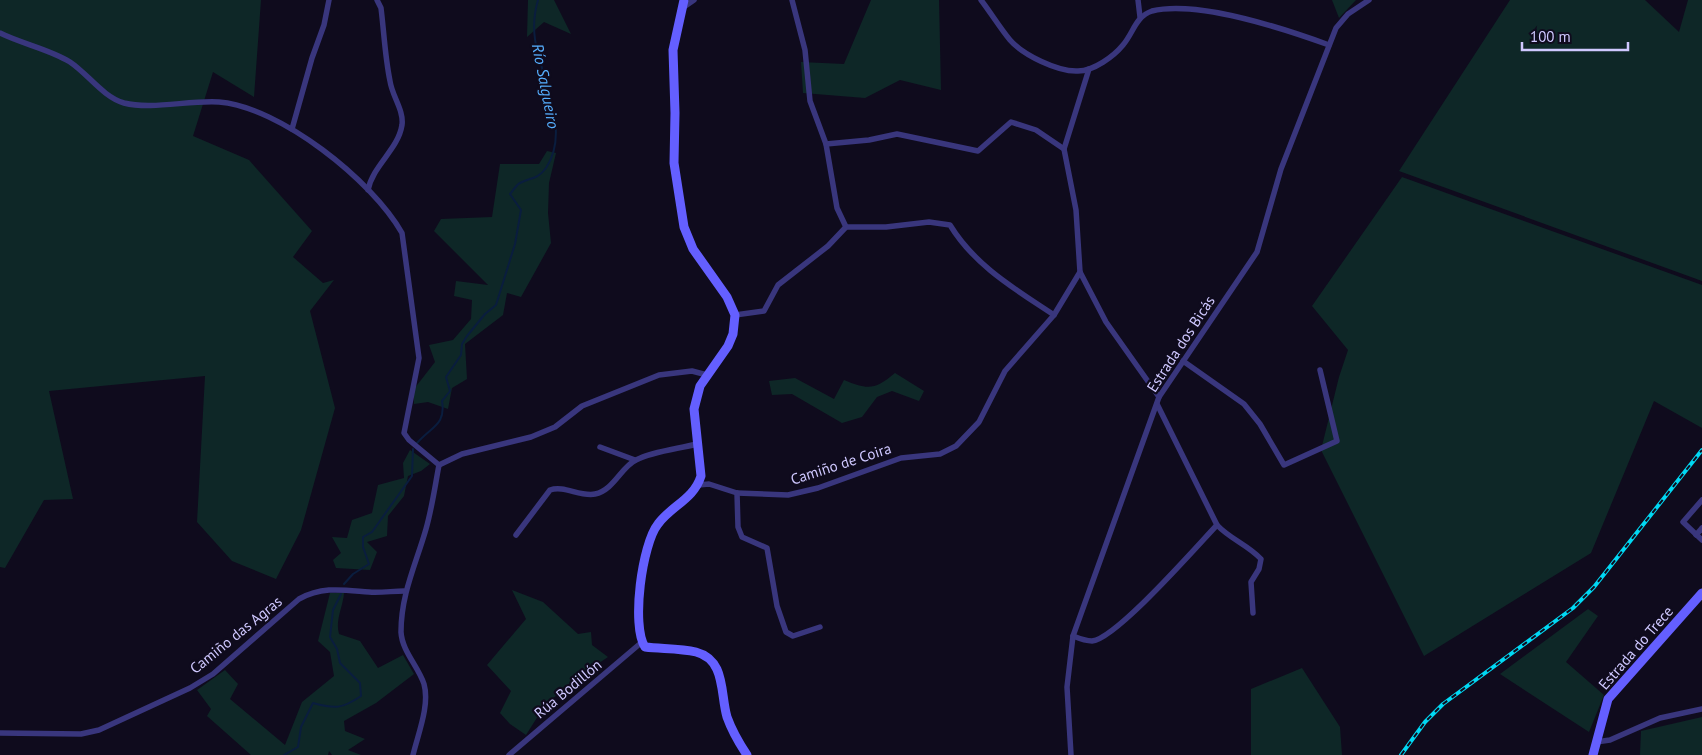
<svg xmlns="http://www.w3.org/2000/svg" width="1702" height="755" font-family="'PT Sans',sans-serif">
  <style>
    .green { fill: #0e2727 }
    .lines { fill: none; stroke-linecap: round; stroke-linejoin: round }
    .stream { stroke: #0a1d3e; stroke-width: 2 }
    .street { stroke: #39367d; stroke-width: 5.5 }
    .secondary { stroke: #645fff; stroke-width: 9 }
    .rail-casing { stroke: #00d8f3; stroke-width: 4 }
    .rail { stroke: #0f0b1d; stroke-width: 2; stroke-dasharray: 5.5; stroke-linecap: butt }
    .labels { text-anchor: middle; stroke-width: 4.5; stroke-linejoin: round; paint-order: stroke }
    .street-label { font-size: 15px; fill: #cfc8ff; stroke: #0f0b1d }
    .water-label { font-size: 16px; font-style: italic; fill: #56afff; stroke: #0f0b1d }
  </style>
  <rect width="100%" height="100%" fill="#0f0b1d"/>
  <!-- green -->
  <g class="green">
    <path d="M0 0H261L254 97 213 72 193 136 249 160 312 231 293 257 323 283 334 280 310 311 335 408 301 530 276 579 232 561 197 522 205 376 49 391 73 499 44 500 5 568 0 567Z"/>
    <path d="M528 0H554L571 34 544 22 527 37Z"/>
    <path d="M871 0H939L941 90 900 80 865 98 803 93 801 62 844 64Z"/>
    <path d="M1332 0H1356L1339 18Z"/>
    <path d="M1510 0H1645L1679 32 1688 0H1702V281L1399 171Z"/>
    <path d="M547 151 556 153 549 183 548 213 551 243 521 297 507 293 503 315 465 344 467 379 452 388 448 409 428 402 414 404V389L435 362 429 345 453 340 471 319 472 300 454 296 456 281 488 285 434 231 441 219 492 217 500 164H539Z"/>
    <path d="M1402 177 1702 285V428L1654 401 1591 553 1424 656 1321 450 1339 377 1348 350 1312 306Z"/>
    <path d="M895 373 924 391 919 401 892 391 877 397 862 417 842 423 792 394 772 395 769 381 795 378 834 399 844 380C868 390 875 390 895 373Z"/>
    <path d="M410 450 430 464 421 471 408 476 404 496 388 516 387 536 367 542 377 552 370 570 336 568 333 560 341 553 332 537 347 538 352 520 372 513 378 485 404 478 403 463Z"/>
    <path d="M512 590 543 602 578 634 591 632 592 645 608 657 577 678 545 705 526 735 510 724 500 713 511 691 487 665 526 619Z"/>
    <path d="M330 593H344C343 607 335 620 339 634L360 641 378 668 403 655 414 674 376 703 344 721 345 731 365 739 348 750 361 755H332L329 751 328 755H251L207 716 211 709 197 690 225 670 238 684 230 699 285 745 302 702 334 676 330 652 318 641Z"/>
    <path d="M1588 609 1598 616 1566 662 1604 695 1589 732 1500 674Z"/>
    <path d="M1302 668 1340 727 1342 755H1251V689Z"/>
    <path d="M1702 717V755H1640L1641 731Z"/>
  </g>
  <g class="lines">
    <!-- stream -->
    <g class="stream">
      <path d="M417 443C432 426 446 425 442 401L450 391 446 377 461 355 462 344 467 336 485 314 496 305 515 244 521 210 510 194C513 191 516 185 520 183 531 177 537 180 546 168 569 134 546 88 538 53 533 36 533 17 538 0"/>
      <path d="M344 584 353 574 369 564 363 547V537L372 532 412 476 413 449"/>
      <path d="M284 755 298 747 301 727 313 703C335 709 342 709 361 696L360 683 340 663 337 649 330 637 333 610 341 594"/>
    </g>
    <!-- street -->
    <g class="street">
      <path d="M792 0 805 50 810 101 826 144 837 208 846 227"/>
      <path d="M981 0C991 13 1000 28 1010 40 1023 55 1058 72 1078 71 1094 71 1114 56 1123 45 1134 32 1135 17 1152 11 1197 0 1285 29 1329 45"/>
      <path d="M1138 0 1140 17"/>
      <path d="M681 9 694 0"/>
      <path d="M0 33C22 44 49 49 70 62 88 74 103 97 124 103 152 110 189 100 219 102 280 107 372 180 402 233L419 358 404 433 409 440 439 465C435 486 432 508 426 529 416 564 401 594 401 632 402 651 418 666 424 684 430 705 418 734 413 755"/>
      <path d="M1089 69 1064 149 1076 210 1080 272 1106 322 1159 397"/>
      <path d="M292 129 312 58 324 25 329 0"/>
      <path d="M826 144 869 140 897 134 978 151 1011 122 1036 130 1064 149"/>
      <path d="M368 190C373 165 398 150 402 125 404 110 392 96 390 81 385 57 384 32 381 8L377 0"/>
      <path d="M735 315 764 311 778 285 828 246 846 227H886L929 222 950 225C975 266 1015 289 1054 315"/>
      <path d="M1183 361 1244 404 1260 424 1284 465 1337 441 1320 370"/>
      <path d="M1157 404 1217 525C1230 539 1248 545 1261 559L1259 569 1251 582 1253 613"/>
      <path d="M600 447 635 460"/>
      <path d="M439 465 462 454 531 437 555 427 582 406 659 375 692 371 707 375"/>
      <path d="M698 485 709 484 737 493 788 495 818 488 901 458 940 454 956 446 979 422 1005 371 1054 315 1080 272"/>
      <path d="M737 493 738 527 742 537 767 548 777 606 786 632 793 636 820 627"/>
      <path d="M1702 500 1683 522 1702 540"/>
      <path d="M516 535 550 490C564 485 580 497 595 494 614 490 621 467 636 460 654 451 678 449 697 444"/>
      <path d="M1696 535 1702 528"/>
      <path d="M1073 636C1078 638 1086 641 1092 641 1116 639 1197 546 1217 525"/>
      <path d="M0 733 81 734 99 730 190 688 213 674 299 599C323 586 343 590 369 592 380 593 393 591 404 591"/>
      <path d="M1596 742 1610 740 1660 718 1702 709"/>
      <path d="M509 755 642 642"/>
      <path d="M1071 755 1067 687 1073 636 1159 397 1257 252 1281 169 1336 28 1348 14 1369 0"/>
    </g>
    <!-- secondary -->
    <g class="secondary">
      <path d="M684 0 673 50 675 113 674 163 684 227 693 249 727 297 735 315 733 334 728 346 700 386 694 409 701 476C694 499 671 506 658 524 642 544 631 626 645 647 662 649 680 648 696 652 726 660 720 693 727 717 732 731 739 743 747 755"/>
      <path d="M1593 755 1608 699 1702 593"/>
    </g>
    <!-- rail casing -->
    <g class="rail-casing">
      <path id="rail" d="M1401 755 1425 722 1443 704 1573 608 1594 587 1702 450"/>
    </g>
    <!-- rail -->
    <use href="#rail" class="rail"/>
  </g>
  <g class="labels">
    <!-- street labels -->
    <g class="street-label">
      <text transform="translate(1181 344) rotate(-57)" y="5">Estrada dos Bicás</text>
      <text transform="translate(841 464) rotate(-18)" y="5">Camiño de Coira</text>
      <text transform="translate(236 635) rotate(-39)" y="5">Camiño das Agras</text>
      <text transform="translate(1636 648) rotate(-49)" y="5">Estrada do Trece</text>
      <text transform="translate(568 689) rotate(-40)" y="5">Rúa Bodillón</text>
    </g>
    <!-- water labels -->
    <g class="water-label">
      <text transform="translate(546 86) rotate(79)" y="6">Río Salgueiro</text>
    </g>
  </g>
  <!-- scale -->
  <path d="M1522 42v8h106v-8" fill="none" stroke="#cfc8ff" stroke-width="2.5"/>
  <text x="1530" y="42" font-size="15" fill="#cfc8ff" stroke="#0f0b1d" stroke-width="4" paint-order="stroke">100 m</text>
</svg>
